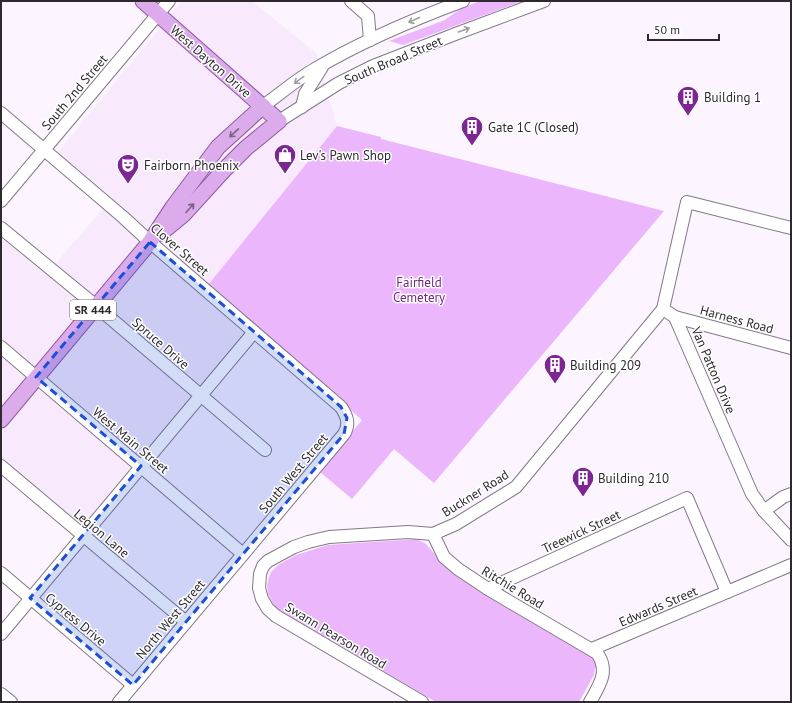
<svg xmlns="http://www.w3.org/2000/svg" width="792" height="703" font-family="'PT Sans',sans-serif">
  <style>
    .built { fill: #f8eafc }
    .green { fill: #ebb6fc }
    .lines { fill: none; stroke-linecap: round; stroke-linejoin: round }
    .minor-casing { stroke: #817984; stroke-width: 14 }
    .major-casing { stroke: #9059a0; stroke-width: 17 }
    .minor { stroke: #fff; stroke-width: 12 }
    .major { stroke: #dcabeb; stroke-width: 15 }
    .oneway { stroke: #a09fa1 }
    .oneway2 { stroke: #7c6483 }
    .marked { fill: #1d4ed8; fill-opacity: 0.2; stroke: #1d4ed8; stroke-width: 3; stroke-dasharray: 8 5; stroke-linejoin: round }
    .labels { text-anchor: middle; stroke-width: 3; stroke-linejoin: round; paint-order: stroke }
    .shield { fill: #fff; stroke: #6c696d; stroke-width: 1 }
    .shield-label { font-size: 12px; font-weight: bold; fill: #2d292e }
    .street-label { font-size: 13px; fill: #2d292e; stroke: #fff }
    .poi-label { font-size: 13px; fill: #2d292e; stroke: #fff; text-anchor: start }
    .park-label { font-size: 13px; fill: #712985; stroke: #fff }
  </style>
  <rect width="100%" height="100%" fill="#fcf4ff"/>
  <!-- built -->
  <path class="built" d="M182 1H252L316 53 337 126 208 285 253 325 81 528 1 461V231L49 271 112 198 58 152Z"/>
  <!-- green -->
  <g class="green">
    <path d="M480 1H523L403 45 389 41 445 20 460 9Z"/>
    <path d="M337 126 381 137V139L664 211 434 483 394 449 352 499 319 471 362 420 208 285Z"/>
    <path d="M417 539 426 544 443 564 459 578 594 658 597 668H595L594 675 579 702H436L303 624 302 626 276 609 268 594 267 585 269 577 271 572 278 565 296 555 328 545Z"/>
  </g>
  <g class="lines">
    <!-- minor casing -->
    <g class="minor-casing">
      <g id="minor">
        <path d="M351 1 368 16 370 40"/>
        <path d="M263 106C280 94 297 79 315 69 362 41 412 20 463 1"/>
        <path d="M302 107 305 94 322 67"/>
        <path d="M1 113 123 217 150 242 341 407C347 416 350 424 344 434L119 702"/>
        <path d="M279 121 339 83 373 66 458 33 544 1"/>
        <path d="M1 201 169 1"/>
        <path d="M1 228 96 306 265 450"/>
        <path d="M791 228 687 202 663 309 675 317 752 494 764 511 791 540"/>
        <path d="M675 317 791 348"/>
        <path d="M1 347 243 554"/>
        <path d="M1 466 186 622"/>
        <path d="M764 511 783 497 791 494"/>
        <path d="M433 534 444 557 458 569 488 589 597 653C610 671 599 686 590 702"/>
        <path d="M1 573 133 685"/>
        <path d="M488 589 687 498 727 592"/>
        <path d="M1 634 254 332"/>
        <path d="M592 649 791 565"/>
        <path d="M1 694 11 702"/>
        <path d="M422 702 276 616 268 609 262 599 259 588 260 574 263 566 268 561 294 547 308 542 329 537 408 532 433 534 456 524 516 487 663 309"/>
      </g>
    </g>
    <!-- major casing -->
    <g class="major-casing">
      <g id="major">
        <path d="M143 1 279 121 246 148 224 170 183 215 161 233"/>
        <path d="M1 420 150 242 173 207 218 147 263 106"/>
      </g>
    </g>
    <!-- minor -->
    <use href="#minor" class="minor"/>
    <!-- major -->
    <use href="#major" class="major"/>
  </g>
  <!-- one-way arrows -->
  <defs><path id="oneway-shaft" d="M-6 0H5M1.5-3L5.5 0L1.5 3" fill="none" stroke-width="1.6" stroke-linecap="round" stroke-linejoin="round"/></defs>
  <g class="oneway">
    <use href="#oneway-shaft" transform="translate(414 20) rotate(156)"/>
    <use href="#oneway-shaft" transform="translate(464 30) rotate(-20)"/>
    <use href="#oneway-shaft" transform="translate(299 80) rotate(144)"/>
  </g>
  <g class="oneway2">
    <use href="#oneway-shaft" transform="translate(234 133) rotate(137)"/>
    <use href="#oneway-shaft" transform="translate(190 208) rotate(-48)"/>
  </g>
  <!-- marked area -->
  <path class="marked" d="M150 242 341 407 347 418 344 434 133 685 30 598 141 466 36 377Z"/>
  <!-- icons -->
  <defs>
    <g id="building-pin" transform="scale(1.15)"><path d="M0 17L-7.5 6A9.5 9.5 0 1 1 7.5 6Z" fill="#7c2694" stroke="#fff"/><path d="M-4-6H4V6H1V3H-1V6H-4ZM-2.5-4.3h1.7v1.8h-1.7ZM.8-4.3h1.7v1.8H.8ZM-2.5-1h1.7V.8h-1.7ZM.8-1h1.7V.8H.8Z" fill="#fff"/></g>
    <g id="shop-pin" transform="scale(1.15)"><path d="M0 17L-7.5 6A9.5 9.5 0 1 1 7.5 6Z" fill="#7c2694" stroke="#fff"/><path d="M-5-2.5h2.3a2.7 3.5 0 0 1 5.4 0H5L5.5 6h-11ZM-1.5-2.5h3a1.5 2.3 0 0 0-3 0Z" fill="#fff"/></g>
    <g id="theatre-pin" transform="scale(1.15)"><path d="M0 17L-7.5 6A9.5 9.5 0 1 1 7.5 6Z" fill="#7c2694" stroke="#fff"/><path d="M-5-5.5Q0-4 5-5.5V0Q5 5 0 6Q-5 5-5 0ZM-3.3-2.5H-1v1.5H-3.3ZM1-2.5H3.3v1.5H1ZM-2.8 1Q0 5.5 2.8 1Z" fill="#fff"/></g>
  </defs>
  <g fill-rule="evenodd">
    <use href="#building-pin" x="688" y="97"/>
    <use href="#building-pin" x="472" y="127"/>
    <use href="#shop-pin" x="285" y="155"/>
    <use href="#theatre-pin" x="128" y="165"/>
    <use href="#building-pin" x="555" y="365"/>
    <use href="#building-pin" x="583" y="478"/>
  </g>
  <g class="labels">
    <!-- shield labels -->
    <rect class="shield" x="70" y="300" width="46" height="20" rx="3"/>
    <g class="shield-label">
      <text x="93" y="314">SR 444</text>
    </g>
    <!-- street labels -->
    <g class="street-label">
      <text transform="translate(393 60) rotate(-23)" y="5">South Broad Street</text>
      <text transform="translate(211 61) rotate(41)" y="5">West Dayton Drive</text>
      <text transform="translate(74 92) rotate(-50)" y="5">South 2nd Street</text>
      <text transform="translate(180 249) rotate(41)" y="5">Clover Street</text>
      <text transform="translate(737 319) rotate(15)" y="5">Harness Road</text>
      <text transform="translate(161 343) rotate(41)" y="5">Spruce Drive</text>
      <text transform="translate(714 370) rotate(67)" y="5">Van Patton Drive</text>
      <text transform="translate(131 440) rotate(40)" y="5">West Main Street</text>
      <text transform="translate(293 473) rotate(-50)" y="5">South West Street</text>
      <text transform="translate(475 493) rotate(-32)" y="5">Buckner Road</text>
      <text transform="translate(581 531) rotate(-25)" y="5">Treewick Street</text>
      <text transform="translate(102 533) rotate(40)" y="5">Legion Lane</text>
      <text transform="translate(513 587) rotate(31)" y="5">Ritchie Road</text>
      <text transform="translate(658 606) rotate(-23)" y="5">Edwards Street</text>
      <text transform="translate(76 619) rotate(40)" y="5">Cypress Drive</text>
      <text transform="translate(170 619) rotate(-50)" y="5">North West Street</text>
      <text transform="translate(336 635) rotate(31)" y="5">Swann Pearson Road</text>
    </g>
    <!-- poi labels -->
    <g class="poi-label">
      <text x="704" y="102">Building 1</text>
      <text x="488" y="132">Gate 1C (Closed)</text>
      <text x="300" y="160">Lev's Pawn Shop</text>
      <text x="144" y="170">Fairborn Phoenix</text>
      <text x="570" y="370">Building 209</text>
      <text x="598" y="483">Building 210</text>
    </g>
    <!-- park labels -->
    <g class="park-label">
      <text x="419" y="287">Fairfield<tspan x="419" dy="15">Cemetery</tspan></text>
    </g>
  </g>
  <!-- border -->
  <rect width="792" height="703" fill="none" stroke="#2d292e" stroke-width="4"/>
  <!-- scale -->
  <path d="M648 34v6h71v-6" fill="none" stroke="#2d292e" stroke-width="2"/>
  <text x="654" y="34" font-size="12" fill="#2d292e" stroke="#ffffff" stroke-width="3" paint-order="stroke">50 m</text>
</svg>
